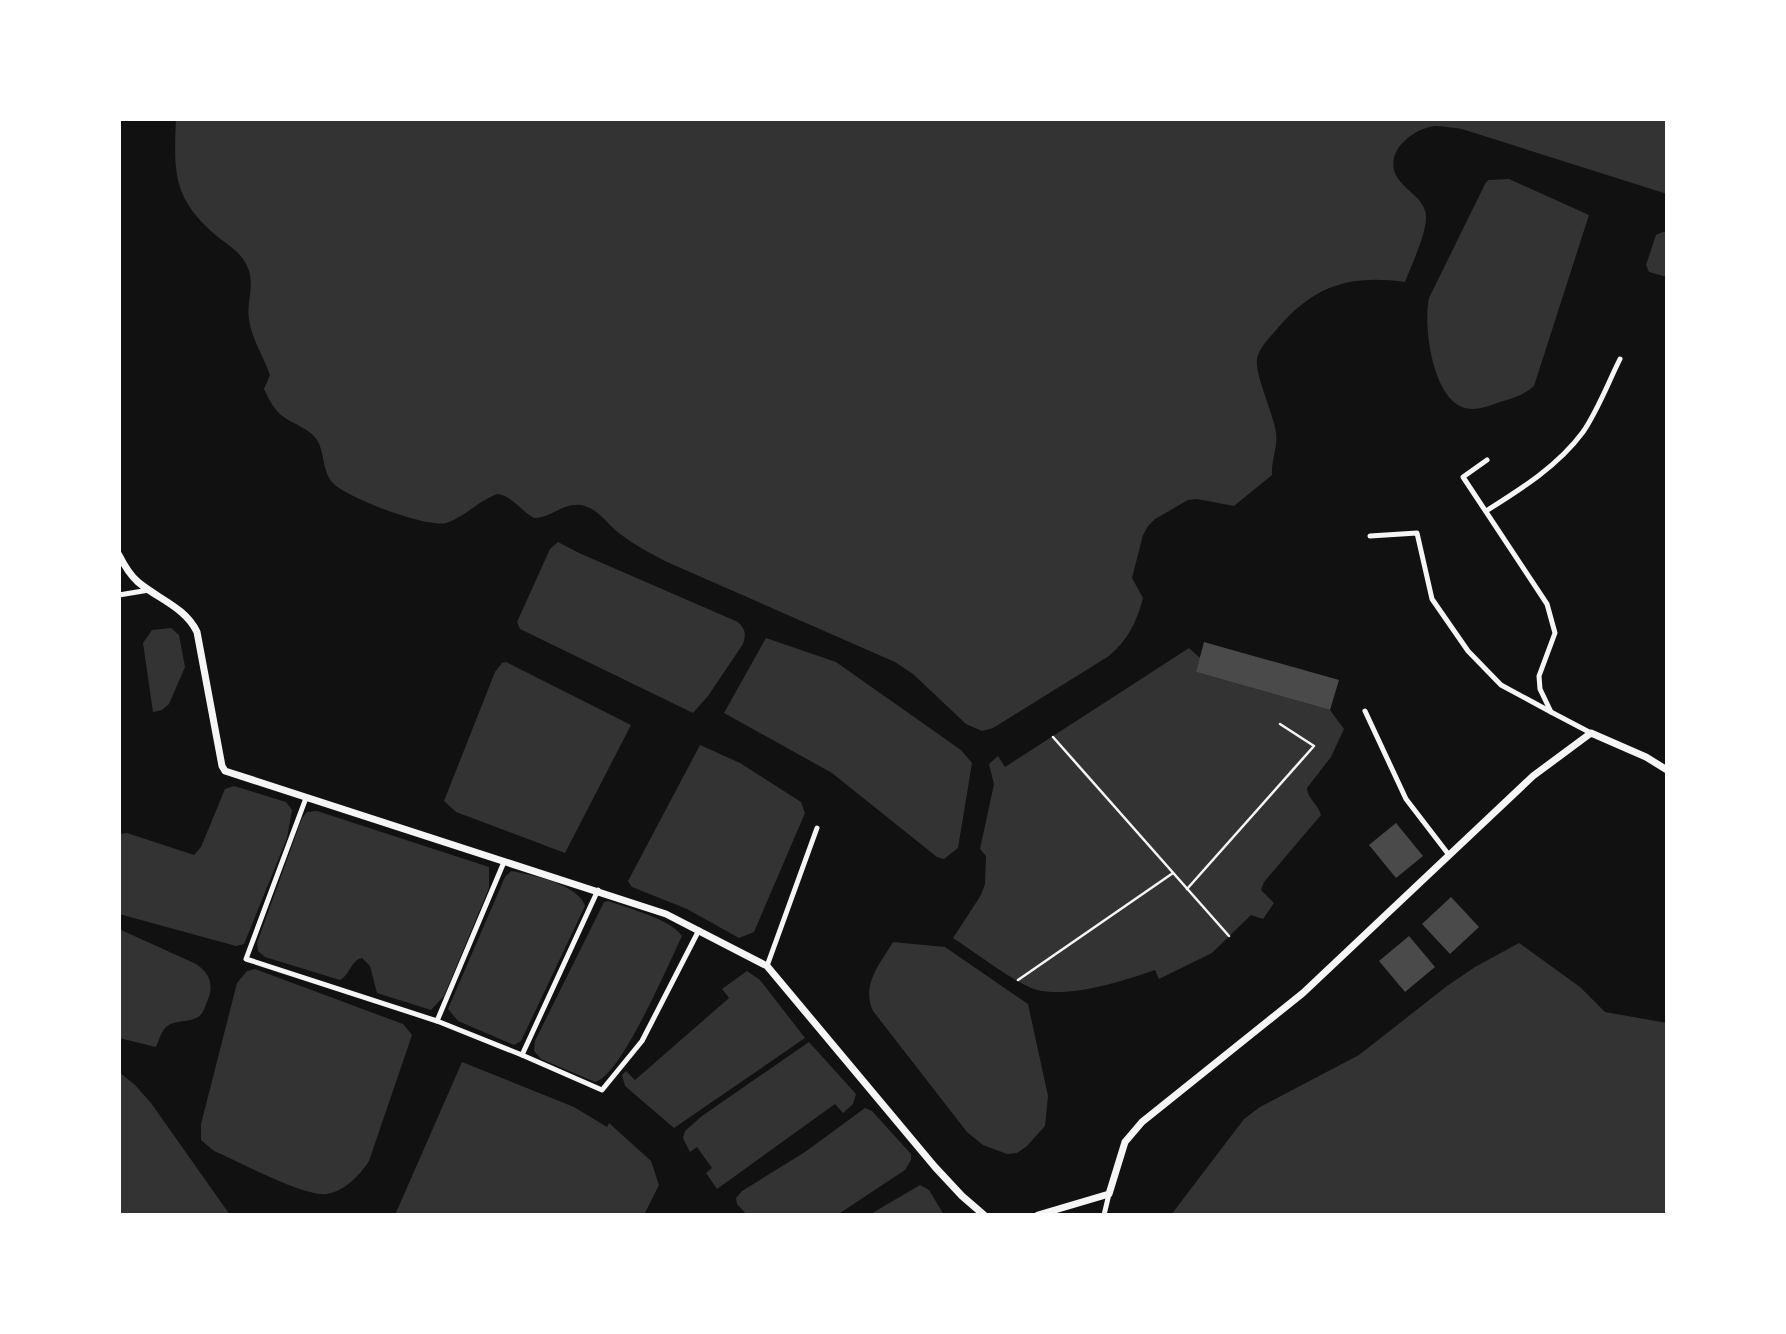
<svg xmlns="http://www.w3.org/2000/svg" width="1786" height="1334" font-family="Rubik,sans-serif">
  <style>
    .water { fill: #333 }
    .building { fill: #4a4a4a }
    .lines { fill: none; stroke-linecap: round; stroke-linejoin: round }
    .path { stroke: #f5f5f5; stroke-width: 2.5 }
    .service { stroke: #f5f5f5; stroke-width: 5 }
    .minor { stroke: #f5f5f5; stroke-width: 7 }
  </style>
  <rect width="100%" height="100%" fill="#111"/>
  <!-- water -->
  <g class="water">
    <path d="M176 119H1667V194L1462 129C1453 128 1444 126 1435 126 1415 128 1386 149 1395 173 1401 189 1425 197 1426 216 1427 233 1411 266 1405 282 1349 274 1313 286 1277 329 1270 337 1258 349 1257 360 1255 375 1274 415 1276 433 1278 447 1271 461 1272 475L1234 506 1197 499 1188 500 1155 519 1148 526 1143 535 1132 578 1143 598C1137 621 1128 640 1109 656L993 728 982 731 966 724 913 674 895 662 667 562C651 554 635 545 620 534 608 525 598 508 581 505 564 502 551 518 534 518 521 511 512 496 498 494 479 500 465 517 446 523 427 528 343 497 331 481 322 469 325 453 317 440 308 426 289 424 278 412 272 406 268 397 264 389L270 375C264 357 251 338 249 319 246 301 256 284 247 266 240 250 224 243 212 232 172 196 174 169 176 119Z"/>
    <path d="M1509 179 1589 215 1534 386C1524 395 1513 398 1500 402 1489 406 1474 412 1462 407 1432 395 1423 325 1429 298L1485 184 1488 180Z"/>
    <path d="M1663 232H1667V277L1649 272 1646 265 1656 235Z"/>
    <path d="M558 542 579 553 738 622C746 630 746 634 743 644L708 696 693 713 520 629 517 622 550 549Z"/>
    <path d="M171 628 179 635 185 667 169 704 162 710 153 712 143 643 152 630Z"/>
    <path d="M766 638 836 662 961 750 972 763 958 848 944 859 937 857 832 773 724 713Z"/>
    <path d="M1189 648 1200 658 1196 672 1330 710 1344 729 1331 757 1307 788C1307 798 1318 804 1321 815L1264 882 1261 890 1274 903 1263 919 1251 915 1212 953 1159 979 1155 970C1123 981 1071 998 1037 990 1018 985 973 951 953 938L981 895 985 884 986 856 980 849 994 784 989 764 998 756 1005 767Z"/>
    <path d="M506 662 631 725 565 853 456 812 444 801 495 672 502 663Z"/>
    <path d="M700 745 740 763 801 802 805 813 754 932 739 938 687 909 632 887 628 881Z"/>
    <path d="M234 786 286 802 292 810 287 838 244 944 236 946 119 914V834L127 833 194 855 201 847 225 789Z"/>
    <path d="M317 811 489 867V888L444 996 431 1010 377 993 370 966 362 958C351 960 350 975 340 980L265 957 258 951 257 943 302 818 307 812Z"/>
    <path d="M511 871C532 875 578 884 585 906L521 1041 514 1045 458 1021 448 1009 505 877Z"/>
    <path d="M608 901C627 908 671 919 682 936 669 963 621 1076 595 1082L541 1059 534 1051 535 1041 604 902Z"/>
    <path d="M119 929 196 964C211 974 214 986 207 1002 205 1007 203 1014 198 1017 189 1023 175 1019 166 1027 161 1032 159 1040 156 1047L119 1038Z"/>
    <path d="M893 942 945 947 1028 1004 1048 1096 1045 1126 1027 1146 1017 1153 1007 1154 983 1145 967 1132 873 1011C861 985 880 964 893 942Z"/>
    <path d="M1519 943 1580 987 1605 1012 1667 1023V1215H1171L1244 1119 1260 1107 1359 1055 1447 986 1475 967Z"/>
    <path d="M255 969 403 1024 412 1035 369 1161C360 1175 345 1191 327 1194 304 1197 238 1161 214 1151L201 1140V1124L237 983 247 971Z"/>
    <path d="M747 971 760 980 805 1038 674 1128 625 1086 622 1075 626 1071 635 1080 729 998 722 989Z"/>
    <path d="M809 1042 856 1094 853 1104 843 1113 835 1104 717 1189 706 1173 712 1168 697 1147 690 1152 683 1138 685 1131 702 1116Z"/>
    <path d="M462 1062 574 1107 607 1127 609 1123 651 1161 659 1185 644 1215H395Z"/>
    <path d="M119 1072 135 1085 151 1103 230 1215H119Z"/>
    <path d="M865 1108 872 1111 911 1154V1160L905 1170 837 1215H747L737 1204 736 1198 742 1191 805 1152Z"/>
    <path d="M920 1185 929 1190 944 1215H869Z"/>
  </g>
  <!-- building -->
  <g class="building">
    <path d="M1204 642 1339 680 1330 710 1196 672Z"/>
    <path d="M1396 823 1423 856 1396 878 1369 845Z"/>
    <path d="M1451 897 1479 927 1450 954 1422 924Z"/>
    <path d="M1409 936 1435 967 1405 992 1379 961Z"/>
  </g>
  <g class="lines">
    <!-- path -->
    <g class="path">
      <path d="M1053 737 1229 936"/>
      <path d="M1187 889 1314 746 1280 724"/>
      <path d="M1018 980 1173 873"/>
    </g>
    <!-- service -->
    <g class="service">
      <path d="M1487 460 1463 477 1547 604 1555 633 1539 676 1540 689 1551 712 1591 733"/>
      <path d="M1486 511C1521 489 1558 466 1583 432 1598 410 1608 383 1620 359"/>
      <path d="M1370 536 1417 533 1432 599 1468 651 1501 685 1551 712"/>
      <path d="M119 595 149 590"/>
      <path d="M1365 711 1406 799 1449 855"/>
      <path d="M306 798 246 959 437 1021 522 1055 602 1090 642 1041 699 930"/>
      <path d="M767 966 817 828"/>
      <path d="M437 1021 504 862"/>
      <path d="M522 1055 598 890"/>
      <path d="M1104 1215 1109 1194"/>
    </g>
    <!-- minor -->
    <g class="minor">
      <path d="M119 555C124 565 130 575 138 582 158 599 185 607 197 632L222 766 225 771 666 914 767 966 935 1167 962 1196 984 1215"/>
      <path d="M1038 1215 1109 1194 1125 1142 1142 1122 1303 993 1533 776 1591 733 1646 757 1667 770"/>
    </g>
  </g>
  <!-- border -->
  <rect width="1786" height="1334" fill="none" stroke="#ffffff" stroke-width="242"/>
</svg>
